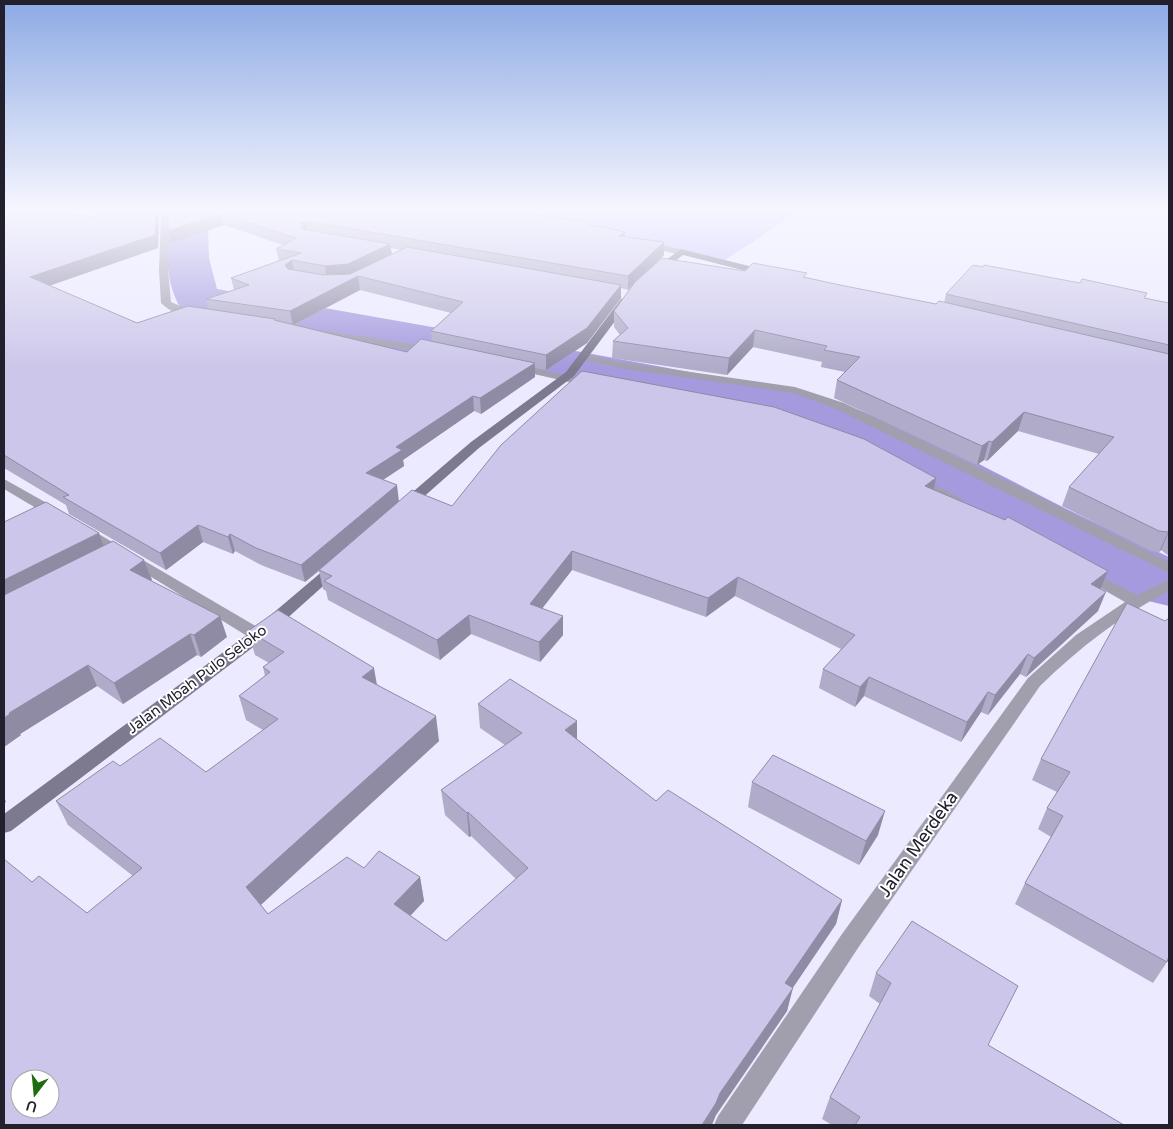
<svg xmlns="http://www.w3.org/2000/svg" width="1173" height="1129" font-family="'Varela Round',sans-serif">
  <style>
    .green { fill: #c6bdfd }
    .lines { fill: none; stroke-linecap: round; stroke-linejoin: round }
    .river { fill: #a49add; fill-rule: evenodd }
    .street { fill: #a19fae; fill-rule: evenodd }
    .secondary { fill: #7d7a90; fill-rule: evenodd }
    .wall { fill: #afabc9; fill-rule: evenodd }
    .shaded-wall { fill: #8f8ba4 }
    .building { fill: #ccc7ea; stroke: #8f8ba4; fill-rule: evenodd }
    .labels { text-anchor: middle; stroke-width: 4; stroke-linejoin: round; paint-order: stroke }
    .street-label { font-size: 15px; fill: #22202d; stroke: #fff }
    .near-street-label { font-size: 18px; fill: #22202d; stroke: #fff }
  </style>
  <rect width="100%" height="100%" fill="#eceaff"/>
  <!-- green -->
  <path class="green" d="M508 211H799L722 262Z"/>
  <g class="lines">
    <!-- river -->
    <path class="river" d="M160 211H199L208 228 209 258 217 289 432 327 500 337 804 393C890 415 967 458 1045 498 1085 519 1128 537 1169 557V606L1144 600 1001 527 933 487 872 456 790 424 500 367 432 357 182 310C171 294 167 272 167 252 167 233 173 229 160 211Z"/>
    <!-- street -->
    <g class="street">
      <path d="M27 211H69L65 213H31Z"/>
      <path d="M150 211H161L169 216 168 270 171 302 199 314V318C187 320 169 311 161 303L159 270 161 217Z"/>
      <path d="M646 241 684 250 685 252 681 255 643 246V242Z"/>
      <path d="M326 331 432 347 437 350 432 353 322 336 321 334 322 332Z"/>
      <path d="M584 354 620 362 795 387 844 403 1030 492 1169 562V573L836 409 793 393 620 368 580 359 579 357 580 355Z"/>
      <path d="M516 364 595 382 597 384 591 387 512 369 510 367Z"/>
      <path d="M915 475 962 499 964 502 957 506 952 505 910 482 908 479 910 476Z"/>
      <path d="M4 479 61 511 63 514 56 518 51 517 4 489Z"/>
      <path d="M85 526 264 631 266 635 264 639 258 640 252 639 80 533 78 530 80 527Z"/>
      <path d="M1086 569 1137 595 1169 580V591C1120 616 1079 648 1040 686L858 948 742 1125H714L718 1116 842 934 1028 678 1076 635 1125 602 1081 577 1078 574 1081 571Z"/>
    </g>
    <!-- secondary -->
    <g class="secondary">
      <path d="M681 249 769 271 771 273 766 276 683 255 657 275H651V271Z"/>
      <path d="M625 298 630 301 574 376 479 448 411 508H401L399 505 401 502 471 442 566 372 621 299Z"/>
      <path d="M336 562 341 564 344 567 341 570 264 639 11 831 4 833V814L252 631 331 564Z"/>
    </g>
  </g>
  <!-- wall -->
  <g class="wall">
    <path d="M4 211 91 217 159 218 158 248 49 286 137 323 208 309 206 299 234 290 231 278 279 261 276 249 283 245 224 225 171 243 168 214 164 211H526V213L589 222V224L625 232V237L664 255 641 277 745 271 806 277 840 285 936 304 944 303 946 294 1080 283 1147 293 1145 298 1169 303V556L1161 550 1159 552 1151 551 1062 506 1069 487 1099 454 1018 431 987 461 984 460 977 465 834 398 837 380 845 372 821 367 822 362 753 347 727 375 612 358 613 341 620 335 614 327V311L634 284 628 290 621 288V298L587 343 546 370 535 368V377L481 414 474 411 403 460 404 466 383 480 399 501 452 506 933 490 1108 571 1100 589 1098 611 1026 677 1020 674 988 715 981 712 961 742 864 696 855 707 819 688 823 669 841 649 735 596 706 617 572 570 542 608 563 635 540 662 471 634 440 660 328 600 326 591 323 589 319 571 305 582 261 565 235 551 233 554 203 542 166 570 69 514 66 505 4 468ZM391 248 401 250 392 254ZM360 290 451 313 431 331 432 341 407 352 294 325Z"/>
    <path d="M103 545 144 560 152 580 151 581 227 637 201 657 197 655 123 704 97 686 20 734 21 735 4 747Z"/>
    <path d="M1165 621 1167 962 1153 983 1015 904 1025 883 1051 837 1038 829 1047 808 1057 792 1032 780 1041 759Z"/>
    <path d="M248 631 377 684 439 741 261 905 268 914 364 868 420 877 424 901 410 916 446 941 516 879 471 836 469 837 445 815 441 790 505 745 480 728 478 704 577 739 656 801 842 900 836 924 792 988 787 1011 716 1115 4 1125 32 882 87 913 133 876 68 825 56 801 120 766 206 772 263 730 246 720 239 696 265 676 263 667 269 663 255 655Z"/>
    <path d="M752 782 878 835 859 865 748 807Z"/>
    <path d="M876 973 988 1045 1124 1125H832L822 1119 830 1097 880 1004 869 996Z"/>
  </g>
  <!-- shaded-wall -->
  <g class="shaded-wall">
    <path d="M156 211H157L159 218 158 248 34 291 30 277Z"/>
    <path d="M221 213 224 225 171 243 168 231Z"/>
    <path d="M306 221 308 233 303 235 301 223Z"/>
    <path d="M625 232V244L619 236Z"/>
    <path d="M664 242V255L628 290V276Z"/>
    <path d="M390 244 392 257 350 277 327 279 325 266Z"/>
    <path d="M292 260 294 273 287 278 285 265Z"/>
    <path d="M358 276 360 290 293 325 290 311Z"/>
    <path d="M621 285V298L587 343 546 370V355Z"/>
    <path d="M755 330 753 347 727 375 729 358Z"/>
    <path d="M535 363V377L481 414 480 398Z"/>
    <path d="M473 396 474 411 403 460 404 466 369 489 366 473 396 447Z"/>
    <path d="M1024 412 1018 431 987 461 992 442Z"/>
    <path d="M989 441 984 460 977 465 982 446Z"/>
    <path d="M936 478 932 496 925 486Z"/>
    <path d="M397 485 399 502 305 582 301 565Z"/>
    <path d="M198 525 203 542 166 570 160 553Z"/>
    <path d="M1169 531 1161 550 1159 552 1168 532Z"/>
    <path d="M99 533 106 553 4 606V580Z"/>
    <path d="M230 534 235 551 233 554 228 537Z"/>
    <path d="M572 551V570L531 623 530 604Z"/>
    <path d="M144 560 152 580 137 591 130 570Z"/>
    <path d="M1108 571 1100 590 1091 584Z"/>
    <path d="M738 577 735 596 706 617 708 598Z"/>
    <path d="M1106 592 1098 611 1026 677 1034 658Z"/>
    <path d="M469 615 471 634 440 660 437 640Z"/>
    <path d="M220 616 227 637 201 657 194 635Z"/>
    <path d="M563 616V635L540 662 539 642Z"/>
    <path d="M190 634 197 655 123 704 114 683Z"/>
    <path d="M1028 654 1020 674 988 715 995 695Z"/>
    <path d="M88 665 97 686 20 734 21 735 4 747V718L9 713Z"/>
    <path d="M374 668 378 691 362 677Z"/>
    <path d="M869 677 864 696 855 707 860 687Z"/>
    <path d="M988 692 981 712 961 742 967 722Z"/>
    <path d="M436 716 439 741 254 911 246 887Z"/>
    <path d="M577 721V745L565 730Z"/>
    <path d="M4 797 6 802 4 803Z"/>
    <path d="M885 811 878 835 859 865 866 841Z"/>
    <path d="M468 812 471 836 469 837 467 813Z"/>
    <path d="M420 877 424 901 399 928 394 904Z"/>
    <path d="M842 900 836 924 780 1007 785 983Z"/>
    <path d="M793 988 787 1011 716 1115 712 1125H702L720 1093Z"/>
  </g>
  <!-- building -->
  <g class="building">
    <path d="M4 211H54L91 217 108 211H156L155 235 30 277 137 323 188 306 275 319 274 320 407 352 421 339 535 363 480 398 473 396 396 447 402 450 366 473 397 485 301 565 256 548 230 534 228 537 198 525 160 553 63 497 69 495 4 455Z"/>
    <path d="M168 211H520L518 212 589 222 588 224 625 232 619 236 664 242 628 276 306 221 301 223 302 229 390 244 348 264 325 266 292 260 285 265 288 269 324 275 350 274 407 247 621 285 587 328 546 355 431 331 463 302 358 276 290 311 206 299 249 285 231 278 301 253 276 249 296 238 221 213 168 231Z"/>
    <path d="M662 258 745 271 753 263 807 273 803 277 840 285 936 304 939 301 1169 354V531L1168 532 1159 531 1069 487 1114 437 1024 412 992 442 989 441 982 446 837 380 860 357 824 350 827 346 755 330 729 358 613 341 628 328 614 311 635 282Z"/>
    <path d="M973 265 983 267 984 265 1080 283 1082 279 1147 293 1144 298 1169 303V345L946 294Z"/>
    <path d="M582 371 774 407 864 439 936 478 925 486 1005 520 1008 517 1108 571 1091 584 1106 592 1034 658 1028 654 995 695 988 692 967 722 869 677 860 687 823 669 855 635 738 577 708 598 572 551 530 604 563 616 539 642 469 615 437 640 324 581 332 576 319 570 412 490 452 506 501 445Z"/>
    <path d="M46 502 99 533 4 580V522Z"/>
    <path d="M113 541 144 560 130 570 220 616 194 635 190 634 114 683 88 665 9 713 10 714 4 718V595Z"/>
    <path d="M1127 603 1165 621 1169 618V956L1167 962 1025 883 1063 816 1047 808 1070 772 1041 759Z"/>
    <path d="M278 610 374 668 362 677 436 716 246 887 268 914 347 857 364 868 379 851 420 877 394 904 446 941 528 868 468 812 467 813 441 790 522 733 478 704 510 679 577 721 565 730 656 801 668 790 842 900 785 983 793 988 720 1093 716 1103 702 1125H4V859L32 882 39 876 87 913 142 868 56 801 113 761 120 766 160 738 206 772 278 719 239 696 270 672 263 667 284 652 248 631ZM20 1079H50V1109H20Z"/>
    <path d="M773 755 885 811 866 841 752 782Z"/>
    <path d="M912 921 1018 986 988 1045 1124 1125H855L860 1117 830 1097 891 983 876 973Z"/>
  </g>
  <!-- sky -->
  <linearGradient id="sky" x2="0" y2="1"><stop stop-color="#8daae4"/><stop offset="0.57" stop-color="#f6f6ff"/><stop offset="1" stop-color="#f6f6ff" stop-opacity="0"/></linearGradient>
  <rect width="1173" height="369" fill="url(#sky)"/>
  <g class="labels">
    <!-- street labels -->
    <g class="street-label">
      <text transform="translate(197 679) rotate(-37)" y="5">Jalan Mbah Pulo Seloko</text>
    </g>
    <!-- near-street labels -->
    <g class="near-street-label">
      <text transform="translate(918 844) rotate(-55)" y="6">Jalan Merdeka</text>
    </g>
  </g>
  <!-- border -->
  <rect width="1173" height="1129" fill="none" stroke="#22202d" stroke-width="10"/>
  <!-- north arrow -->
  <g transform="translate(35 1094) rotate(196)"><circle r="24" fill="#ffffff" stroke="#a7a6ab"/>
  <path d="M0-4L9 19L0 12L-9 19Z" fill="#1d6c0f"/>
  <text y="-8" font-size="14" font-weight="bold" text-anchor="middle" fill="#22202d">U</text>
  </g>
</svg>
